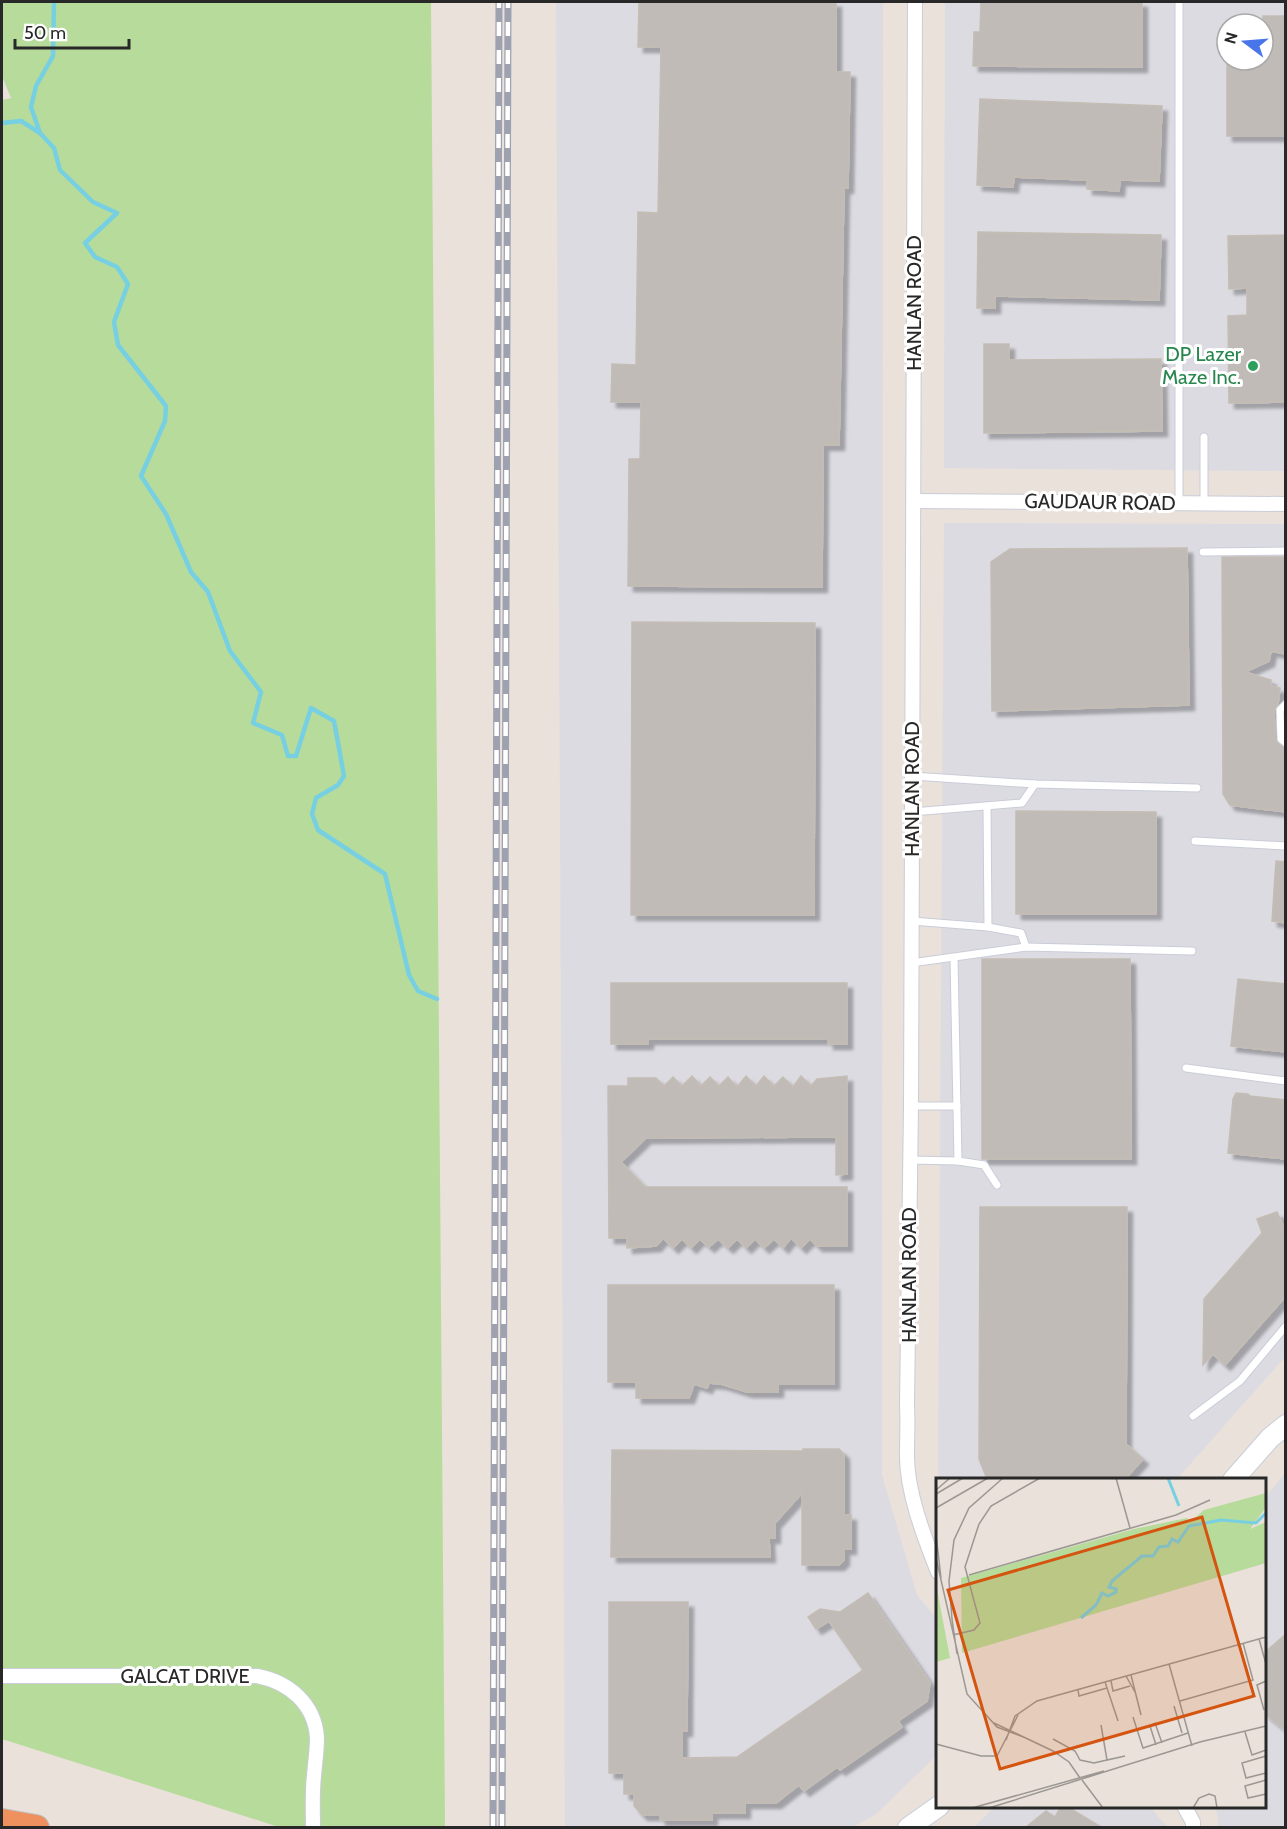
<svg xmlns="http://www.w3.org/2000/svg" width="1287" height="1829" font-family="Cabin,sans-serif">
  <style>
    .industrial { fill: #dcdbe2; fill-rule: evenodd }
    .green { fill: #b7db9b }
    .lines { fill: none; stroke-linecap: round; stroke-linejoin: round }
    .stream { stroke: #76d0e2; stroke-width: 4.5 }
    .building { fill: #c1bbb7; stroke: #c4bdb4; stroke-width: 1.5; filter: url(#shadow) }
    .lane-casing { stroke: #c9cdd8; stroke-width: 9 }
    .street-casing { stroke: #c9cdd8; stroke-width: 16 }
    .secondary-casing { stroke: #c9cdd8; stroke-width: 22 }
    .highway-casing { stroke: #c3c3c3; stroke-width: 28 }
    .lane { stroke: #fff; stroke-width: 7 }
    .street { stroke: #fff; stroke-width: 14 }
    .secondary { stroke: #fff; stroke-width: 20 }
    .highway { stroke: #ef905f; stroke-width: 26 }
    .rail-casing { stroke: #9ea2b0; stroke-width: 7 }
    .rail { stroke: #fff; stroke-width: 4.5; stroke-dasharray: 14; stroke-linecap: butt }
    .leisure-dot { fill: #2e9e5b; stroke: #fff; stroke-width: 2 }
    .labels { text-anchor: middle; stroke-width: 6; stroke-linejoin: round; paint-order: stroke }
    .street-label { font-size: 20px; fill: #282828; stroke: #fff }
    .leisure-label { font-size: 20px; fill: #27864d; stroke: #fff; text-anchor: end }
    .inset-river { fill: none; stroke: #76d0e2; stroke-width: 3 }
    .inset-road { fill: none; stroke: #9c9793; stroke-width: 1.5 }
    .view { fill: #d5540f; fill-opacity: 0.15; stroke: #d5540f; stroke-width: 3 }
    .inset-edge { fill: none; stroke: #282828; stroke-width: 3 }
  </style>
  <defs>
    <filter id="shadow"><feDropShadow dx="5.5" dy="5.5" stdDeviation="1.5" flood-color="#0004"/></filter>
  </defs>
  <rect width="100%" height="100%" fill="#e9e1da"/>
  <!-- industrial -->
  <g class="industrial">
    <path d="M556 2H883L882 1475 917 1595 937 1619 938 1754 875 1815 853 1827H565Z"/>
    <path d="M945 2H1285V471L944 468ZM1227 24H1263V60H1227Z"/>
    <path d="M944 523 1285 524V1357L1177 1479 941 1480 938 1472Z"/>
    <path d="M1285 1473V1827H1219L1216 1807 1264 1806 1265 1498Z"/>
    <path d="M996 1806 1150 1807 1167 1827 973 1828Z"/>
  </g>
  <!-- green -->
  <path class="green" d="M2 2H431L445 1827H279L2 1739V100L11 98 2 76Z"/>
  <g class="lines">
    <!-- stream -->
    <g class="stream">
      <path d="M2 123 21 121 40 133 54 148 60 170 93 202 117 213 85 243 95 257 117 267 128 284 114 322 118 345 166 406 165 421 141 476 166 514 191 572 208 592 230 651 261 692 253 723 282 735 288 756H296L311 708 334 721 344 776 338 785 316 798 312 814 318 830 385 874 409 975 418 991 437 999"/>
      <path d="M40 133 31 107 36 86 53 56 54 2"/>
    </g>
  </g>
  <!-- building -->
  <g class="building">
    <path d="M639 2H836V72H850L848 188H844L839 445H823L822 587 628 586 629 459H640L641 402H611L612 364 636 365 638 212 658 213 661 47H638Z"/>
    <path d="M981 2H1142V67L973 66 974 32H980Z"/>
    <path d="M1263 16H1286V136H1227V60H1263Z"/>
    <path d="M980 99 1162 106 1159 181 1120 180 1119 191 1087 189V180L1014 177 1013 187 977 185Z"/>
    <path d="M978 232 1161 235 1159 300 995 296V308H977Z"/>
    <path d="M1286 235V402L1229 403 1228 316 1247 315V288L1229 289 1228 236Z"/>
    <path d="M984 344H1009V360L1161 359 1162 431 984 433Z"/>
    <path d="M1187 548 1189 705 992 711 991 562 1010 549Z"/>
    <path d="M1222 557H1286V654L1271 651 1269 661 1245 672 1271 680V686L1280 688 1278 704 1274 710 1275 739 1277 743 1286 749V812L1230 805 1223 794Z"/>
    <path d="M632 622 815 623 814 915H631Z"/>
    <path d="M1016 811 1156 812V914H1016Z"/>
    <path d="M1276 861 1286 862V923L1272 921Z"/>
    <path d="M982 959H1130L1131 1159H982Z"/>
    <path d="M1238 979 1286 984V1052L1231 1046Z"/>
    <path d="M611 983H847V1044H828V1039H648V1044H611Z"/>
    <path d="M692 1076 701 1086 710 1077 719 1086 728 1077 737 1087 746 1076 756 1086 764 1076 774 1086 783 1077 793 1087 801 1076 811 1086 817 1079 847 1076V1174L836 1175V1137L646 1138 621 1162 645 1187H847V1246H817L810 1239 801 1248 791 1238 783 1248 774 1239 764 1248 755 1239 746 1248 737 1239 728 1248 718 1239 709 1247 700 1239 691 1248 682 1239 673 1248 663 1238 656 1246 627 1248V1238H609L608 1086H628V1078H656L664 1086 673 1077 682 1086Z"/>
    <path d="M1236 1093 1248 1094 1250 1096 1286 1100V1159L1228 1153 1233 1099Z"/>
    <path d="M980 1207H1127L1126 1444 1143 1459 1125 1479H987L979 1459Z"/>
    <path d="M1277 1212 1286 1232V1296L1225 1365 1213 1354 1203 1365 1204 1299 1262 1233 1257 1219Z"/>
    <path d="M608 1285H834V1384H778V1392H747L721 1384 709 1383 707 1388 694 1384 689 1398H636V1382H608Z"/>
    <path d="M803 1449H839L844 1454V1515H851V1549H844V1560L839 1565H802V1493L775 1523V1538H769L770 1557H611L612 1450 803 1451Z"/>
    <path d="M868 1593 930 1683 927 1701 898 1721 902 1727 840 1770 837 1767 804 1791 799 1785 776 1803H745V1813H712V1820H660V1815H642L634 1806V1794H624V1773H609V1602H688L687 1731H682V1758L737 1757 863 1670 829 1621 816 1629 808 1617 820 1609 840 1612Z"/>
    <path d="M1286 1634V1731L1264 1713V1653Z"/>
    <path d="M1061 1806H1066L1101 1827H1026L1046 1811 1055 1817Z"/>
  </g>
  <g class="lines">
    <!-- lane casing -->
    <g class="lane-casing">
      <g id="lane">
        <path d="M1179 2V503"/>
        <path d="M1204 503V437"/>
        <path d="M1203 552 1286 551"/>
        <path d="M1286 704 1280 710 1281 739 1286 743"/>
        <path d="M912 776 1035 784 1197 788"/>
        <path d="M912 812 1022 803 1035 784"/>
        <path d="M1195 841 1286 846"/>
        <path d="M912 921 988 927 987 806"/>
        <path d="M988 927 1021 933 1026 947"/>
        <path d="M911 963 1026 947 1192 951"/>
        <path d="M1186 1068 1286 1081"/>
        <path d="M911 1106H957"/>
        <path d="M910 1160 958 1161 954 958"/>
        <path d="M958 1161 984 1165 997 1185"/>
        <path d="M1193 1416 1240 1381 1286 1326"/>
      </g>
    </g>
    <!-- street casing -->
    <g class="street-casing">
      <g id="street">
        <path d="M915 2 911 1106 907 1405C908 1422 907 1437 907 1453 906 1490 924 1537 938 1572"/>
        <path d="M914 501 1286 504"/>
        <path d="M2 1676H257C289 1682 315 1704 317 1738 317 1751 315 1763 314 1776 312 1793 313 1810 313 1828"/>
        <path d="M1184 1806 1193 1822V1828"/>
      </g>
    </g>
    <!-- secondary casing -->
    <g class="secondary-casing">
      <g id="secondary">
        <path d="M1233 1480 1270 1438 1286 1425"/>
        <path d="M908 1828 939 1806"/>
      </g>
    </g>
    <!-- highway casing -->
    <g class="highway-casing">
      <path id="highway" d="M2 1822 36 1828"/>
    </g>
    <!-- lane -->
    <use href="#lane" class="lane"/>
    <!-- street -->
    <use href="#street" class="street"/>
    <!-- secondary -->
    <use href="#secondary" class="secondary"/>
    <!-- highway -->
    <use href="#highway" class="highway"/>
    <!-- rail casing -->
    <g class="rail-casing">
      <g id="rail">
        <path d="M493 1828 499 2"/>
        <path d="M502 1828 508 2"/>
      </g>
    </g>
    <!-- rail -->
    <use href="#rail" class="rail"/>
  </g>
  <!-- markers -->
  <circle class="leisure-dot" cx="1253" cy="366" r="6"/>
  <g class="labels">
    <!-- street labels -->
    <g class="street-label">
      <text transform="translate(914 303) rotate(-90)" y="7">HANLAN ROAD</text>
      <text transform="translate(1100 502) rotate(1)" y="7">GAUDAUR ROAD</text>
      <text transform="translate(912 789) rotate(-90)" y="7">HANLAN ROAD</text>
      <text transform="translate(909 1275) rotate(-90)" y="7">HANLAN ROAD</text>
      <text x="185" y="1683">GALCAT DRIVE</text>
    </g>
    <!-- leisure labels -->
    <g class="leisure-label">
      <text x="1241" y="361">DP Lazer<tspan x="1241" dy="23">Maze Inc.</tspan></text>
    </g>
  </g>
  <!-- overview -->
  <g transform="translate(936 1478)">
    <rect width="330" height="330" fill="#e9e1da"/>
    <path d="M330 15V29L314 51 330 44V85L26 175 25 100 198 51 251 40 254 44 268 32ZM0 106 14 180 0 184Z" fill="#b7db9b"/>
    <path class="inset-river" d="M232 0 243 28M145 140 160 127 166 115 172 118 180 114V111L173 109 176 103 206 78H217L223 69 232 68 236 61 242 64 253 48 285 42 320 45 330 35"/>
    <path class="inset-road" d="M180 0 194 50M0 12 14 0M0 16 27 0M0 30 52 0M0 57 5 100M0 80 31 216 61 249 90 260M33 97 240 37 274 22M16 141 21 176M16 141 13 103 18 62 33 30 67 0M17 157 38 152 44 145 29 89 43 46 55 28 104 0M323 161 330 186M233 186 256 268M195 197 205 237M190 198 199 214M175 203 177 213 194 208M169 204 182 243M142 212 143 218 171 210M244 223 317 202 307 165M238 228 246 255M328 232 321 207 330 203M197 239 207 270 252 255M58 245 117 273 133 284 144 300M165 247 171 282 189 278M309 254 316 277 330 272M117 261 139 273 144 282 158 285 171 282M70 262 79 238 101 223 330 159M0 266 45 278H61L82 237M220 267 214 248 219 245 226 265M330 278 306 285 310 300 330 295M146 302 167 330M330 302 309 308 312 320 330 316M36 330 168 293M53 330 264 264 330 248M257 330 263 320 273 316 279 318 281 330"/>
    <path class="view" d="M266 39 318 218 64 291 12 112Z"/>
    <rect width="330" height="330" class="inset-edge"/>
  </g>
  <!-- border -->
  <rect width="1287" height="1829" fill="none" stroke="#282828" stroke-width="6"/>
  <!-- north arrow -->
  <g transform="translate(1245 42) rotate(286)"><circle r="28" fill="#ffffff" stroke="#a9a9a9" stroke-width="1.5"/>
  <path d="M0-4.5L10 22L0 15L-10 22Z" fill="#4875e9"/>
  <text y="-9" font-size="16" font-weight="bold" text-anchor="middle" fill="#282828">N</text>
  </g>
  <!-- scale -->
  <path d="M15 39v9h114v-9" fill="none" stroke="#282828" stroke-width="3"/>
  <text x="24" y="39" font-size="18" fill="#282828" stroke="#ffffff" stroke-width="4.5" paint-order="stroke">50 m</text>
</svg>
